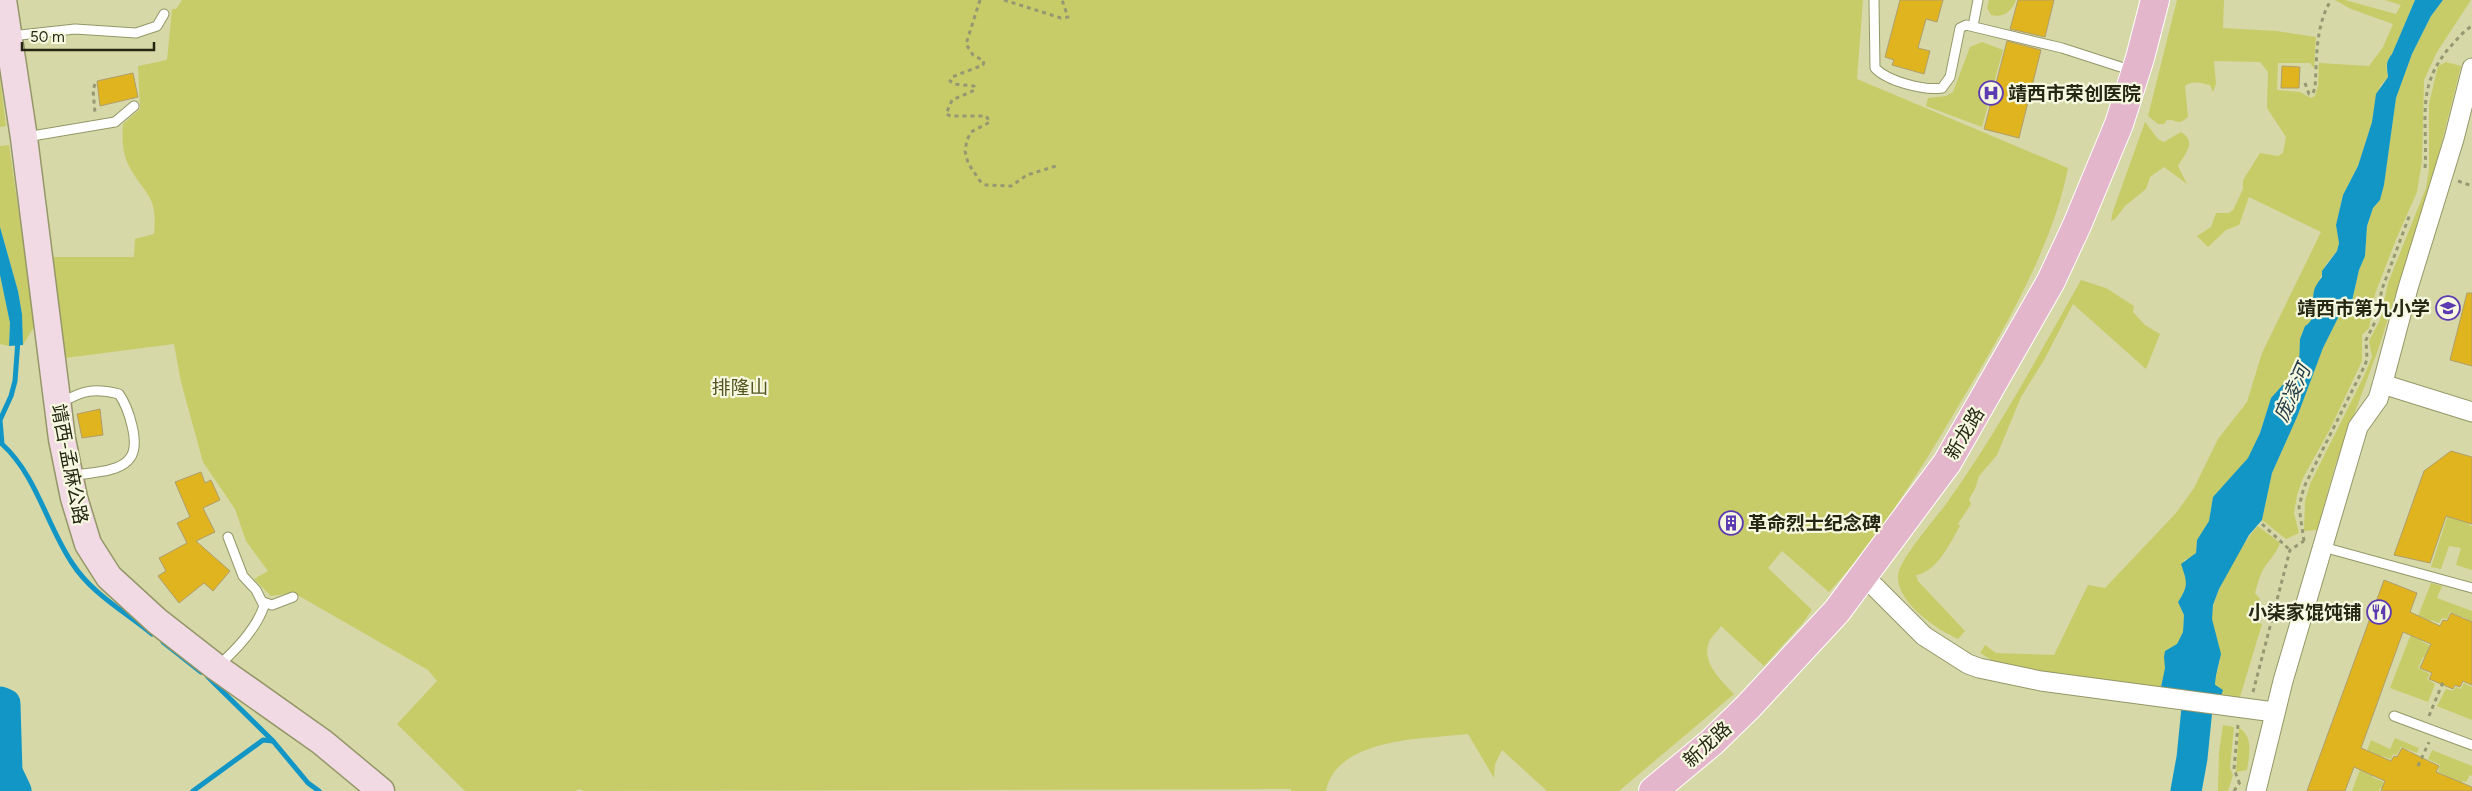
<svg xmlns="http://www.w3.org/2000/svg" width="2472" height="791" font-family="Figtree,'Noto Sans SC',sans-serif">
  <style>
    .green { fill: #c7cb68 }
    .water { fill: #1296c6 }
    .lines { fill: none; stroke-linecap: round; stroke-linejoin: round }
    .stream { stroke: #1296c6; stroke-width: 5 }
    .river { stroke: #1296c6; stroke-width: 31 }
    .building { fill: #dfb41f; stroke: #af9e6f }
    .service-casing { stroke: #949767; stroke-width: 11 }
    .minor-casing { stroke: #949767; stroke-width: 21 }
    .secondary-casing { stroke: #949767; stroke-width: 29 }
    .primary-casing { stroke: #fff; stroke-width: 30 }
    .path { stroke: #969871; stroke-width: 3; stroke-dasharray: 4 4; stroke-linecap: butt }
    .service { stroke: #fff; stroke-width: 9 }
    .minor { stroke: #fff; stroke-width: 19 }
    .secondary { stroke: #f2dae5; stroke-width: 26 }
    .primary { stroke: #e4b6cb; stroke-width: 28 }
    .labels { text-anchor: middle; stroke-width: 4.5; stroke-linejoin: round; paint-order: stroke }
    .poi-label { font-size: 19px; font-weight: bold; fill: #262713; stroke: #f6f8df; text-anchor: start }
    .park-label { font-size: 19px; fill: #545521; stroke: #f6f8df }
    .street-label { font-size: 19px; fill: #262713; stroke: #f6f8df }
    .water-label { font-size: 20px; font-style: italic; fill: #223b47; stroke: #f6f8df }
  </style>
  <rect width="100%" height="100%" fill="#d6d9a7"/>
  <!-- green -->
  <g class="green">
    <path d="M182 0H1863L1857 79 2068 168C2053 246 2004 330 1963 398 1923 466 1882 534 1829 592L1782 551 1768 568 1812 610 1802 624 1764 666 1721 626C1718 631 1711 637 1709 642 1701 663 1722 681 1734 694L1619 791H1547L1502 750 1495 764 1494 778 1468 734C1425 739 1337 737 1326 791H1291V789L583 791 580 789 575 791H465L397 724 437 681 428 670 294 593 271 596 254 579 268 571 246 541 235 509 203 462 181 382 174 344 65 358 52 257H134L135 239 154 234C158 194 145 196 129 166 122 153 122 138 123 124L140 109 138 66 167 60 172 9H176Z"/>
    <path d="M1989 0H2016C2012 11 2004 18 1991 15L1987 8Z"/>
    <path d="M2177 0H2224L2223 28 2276 31 2316 37 2314 68 2310 63H2278L2277 90 2300 92 2311 98 2315 96 2318 86 2319 63 2369 66 2383 47 2393 24 2351 9 2335 0H2345L2396 14 2401 5 2385 0H2415L2392 54C2385 63 2386 66 2388 77L2380 86 2372 122 2358 166 2343 195 2336 225 2339 243 2337 251 2326 264 2319 281 2313 316 2310 323 2305 326 2300 339 2299 363 2288 379 2271 398 2260 433 2248 459 2213 497 2209 521 2197 540 2196 553 2191 558 2184 560 2183 569C2190 582 2185 591 2178 602L2184 615 2183 632 2177 644 2165 651V668L2161 687 2043 674 1995 662 1980 653 1985 645 1996 653 2054 655 2088 585 2105 588 2176 513 2194 488 2218 439 2247 402 2262 353 2321 232 2249 197 2239 225 2226 230 2208 247 2197 236 2211 227 2216 213H2229L2233 210 2243 189V180L2260 153 2278 156 2283 153 2286 137 2267 108 2268 72 2260 62 2214 61 2216 84 2213 92 2210 85C2201 83 2193 80 2185 86L2188 117C2176 127 2178 119 2167 120L2164 124H2158L2148 116Z"/>
    <path d="M2443 0H2471L2437 52 2424 80 2422 161 2417 192 2397 237 2375 294 2369 328 2362 335V361L2330 429 2303 478 2297 495 2294 513 2299 533 2286 539 2262 520 2272 473 2297 417 2323 348 2339 316 2352 301 2359 270 2365 256 2367 226 2373 208 2380 200 2384 185 2396 98 2412 54 2431 16Z"/>
    <path d="M1982 42 2003 50 1982 127 1926 106 1928 98 1946 96 1953 92 1970 47Z"/>
    <path d="M2446 62 2461 66 2434 173 2379 347 2335 466 2317 530 2304 531 2305 501 2310 484 2364 376 2372 357 2369 341 2380 320 2388 283 2426 188 2429 169V104L2438 66Z"/>
    <path d="M0 78 6 126 0 127Z"/>
    <path d="M2145 122 2158 139 2164 142 2181 132C2198 142 2184 155 2178 166L2187 184 2164 167 2150 177 2146 189 2125 206 2115 219 2111 221 2113 211Z"/>
    <path d="M9 145 35 325 23 345 22 314 18 291 0 227V146Z"/>
    <path d="M0 275 10 323 9 346 0 344Z"/>
    <path d="M2081 280 2106 288 2134 306 2133 312 2145 325 2160 334 2146 369 2073 304 2044 360 2021 397 1997 455 1979 476 1975 489 1969 499 1971 504 1958 524 1960 526C1950 543 1937 572 1916 575L1918 581 1965 631 1958 639C1936 629 1897 603 1898 576 1898 561 1935 519 1946 504 1997 433 2038 356 2081 280Z"/>
    <path d="M2452 502 2472 517 2469 525 2472 526V570L2456 565 2461 548 2449 546 2441 569 2431 567Z"/>
    <path d="M2258 526 2280 543C2276 553 2272 557 2266 565 2260 573 2258 583 2255 593L2260 599 2255 622 2262 624 2240 697 2221 696 2214 684C2216 674 2221 663 2220 653 2219 641 2212 631 2212 619 2210 597 2242 542 2258 526Z"/>
    <path d="M2431 583 2442 586 2437 598 2472 611V630L2462 632 2467 619 2450 612 2447 619 2442 618 2439 623 2431 620 2421 641 2439 650 2426 659 2423 657 2418 668 2430 674 2427 679 2435 684 2428 702 2390 688Z"/>
    <path d="M2464 683 2472 687V720L2437 706 2446 689 2453 691 2456 687 2461 689Z"/>
    <path d="M2223 725 2234 727 2230 768 2233 775 2228 791H2218L2219 752Z"/>
    <path d="M2239 728C2254 736 2249 756 2247 770L2236 772Z"/>
    <path d="M2395 738 2419 748 2417 753 2401 747 2397 755 2393 754 2391 759 2382 756 2372 777 2390 785 2388 791 2380 788 2379 791H2352L2371 740 2390 749Z"/>
    <path d="M2432 750 2472 766V776L2470 775 2466 782 2463 781 2461 787 2441 778 2443 774 2438 772 2440 765 2428 759Z"/>
  </g>
  <!-- water -->
  <g class="water">
    <path d="M2415 0H2443L2431 16 2412 54 2396 98 2384 185 2380 200 2373 208 2367 226 2365 256 2359 270 2352 301 2339 316 2323 348 2297 417 2272 473 2262 520 2249 535 2219 589 2213 605 2212 619 2221 654 2214 684 2223 690 2221 696 2161 687 2165 668 2164 657 2165 651 2177 644 2183 632 2184 615 2178 602C2189 585 2187 582 2181 564L2196 553 2197 540 2209 521 2213 497 2248 458 2260 433 2271 398 2288 379 2299 363 2300 339 2305 326C2318 319 2311 303 2314 291 2315 286 2319 281 2322 277V271L2337 251 2339 243 2336 225 2343 195 2358 166 2372 122 2376 94 2388 77C2387 66 2385 63 2392 54Z"/>
    <path d="M0 227 18 291 22 314 23 345 9 346 10 323 0 275Z"/>
  </g>
  <g class="lines">
    <!-- stream -->
    <g class="stream">
      <path d="M18 340 15 381 11 396 0 420 2 444C37 476 46 524 72 563 92 594 124 611 152 634"/>
      <path d="M163 642 201 672"/>
      <path d="M208 677 273 741 308 783 319 791"/>
      <path d="M193 791 263 740 273 741"/>
    </g>
    <!-- river -->
    <g class="river">
      <path d="M0 702 5 704 7 772 16 791"/>
      <path d="M2186 791 2192 758 2201 668"/>
    </g>
  </g>
  <!-- building -->
  <g class="building">
    <path d="M1900 0H1943L1937 22 1926 19 1918 48 1930 51 1924 74 1892 65 1894 60 1885 57Z"/>
    <path d="M2018 0H2054L2045 37 2010 29Z"/>
    <path d="M2007 41 2041 50 2019 138 1984 129Z"/>
    <path d="M2282 66 2300 67 2299 88H2281Z"/>
    <path d="M133 73 138 97 100 106 97 81Z"/>
    <path d="M2467 293H2472V366L2450 360Z"/>
    <path d="M100 409 103 435 82 438 77 414Z"/>
    <path d="M2451 451 2472 457V524L2446 516 2430 563 2394 555 2424 471Z"/>
    <path d="M201 472 205 483 211 480 220 500 203 508 215 532 196 541 230 571 213 591 204 583 179 603 158 576 166 571 159 558 187 543 177 523 190 517 175 482Z"/>
    <path d="M2384 580 2417 593 2410 612 2440 626 2443 620 2447 621 2451 613 2472 622V685L2463 681 2460 687 2455 685 2453 689 2429 679 2432 673 2420 668 2431 644 2403 632 2361 748 2391 761 2394 756 2397 757 2402 748 2439 766 2436 772 2472 787V791H2381L2385 781 2354 767 2345 791H2307Z"/>
  </g>
  <g class="lines">
    <!-- service casing -->
    <g class="service-casing">
      <g id="service">
        <path d="M1874 0 1875 68C1887 81 1924 91 1942 88L1950 77 1960 28 1966 25 2062 48 2133 71"/>
        <path d="M1973 26 1978 0"/>
        <path d="M11 36 75 29 136 33 157 26 164 14"/>
        <path d="M26 137 115 122 134 106"/>
        <path d="M61 403C83 390 94 388 119 394 128 407 141 444 130 458 124 467 108 471 98 472 89 473 80 476 71 473"/>
        <path d="M2323 547 2472 588"/>
        <path d="M263 602 272 605 293 597"/>
        <path d="M219 665C237 649 256 629 264 606L256 590 243 576 228 537"/>
        <path d="M2394 716 2472 745"/>
      </g>
    </g>
    <!-- minor casing -->
    <g class="minor-casing">
      <g id="minor">
        <path d="M2383 382 2392 387 2472 412"/>
        <path d="M1864 576 1924 636 1968 664 1979 668 2041 681 2274 712"/>
        <path d="M2256 791 2283 681 2358 427 2378 399 2383 382 2408 288 2454 139 2472 68"/>
      </g>
    </g>
    <!-- secondary casing -->
    <g class="secondary-casing">
      <path id="secondary" d="M3 0 24 138 62 439 74 498 88 544 109 577 157 621 216 667 322 742 381 791"/>
    </g>
    <!-- primary casing -->
    <g class="primary-casing">
      <path id="primary" d="M1653 791 1712 742 1748 707 1837 611 1947 463 2051 281 2077 225 2119 124 2140 58 2155 0"/>
    </g>
    <!-- path -->
    <g class="path">
      <path d="M980 0 966 44 973 55 984 61 983 65 952 77 950 81 954 84 974 86 975 90 952 100 946 114 951 116H986L990 122 971 132 967 140 965 151 968 163 980 181 986 185 1011 186 1027 175 1056 166"/>
      <path d="M1004 0 1061 18 1068 17 1062 0"/>
      <path d="M2305 83 2309 94 2313 93 2315 88C2317 59 2315 26 2331 0"/>
      <path d="M95 84 93 90 95 113"/>
      <path d="M2425 168C2428 120 2415 87 2450 47 2457 40 2463 31 2472 26"/>
      <path d="M2458 181 2472 186"/>
      <path d="M2262 524 2290 550"/>
      <path d="M2304 541 2299 507 2304 487 2365 365 2367 359 2366 340 2375 322 2382 289 2410 214"/>
      <path d="M2253 692 2290 550 2304 541"/>
      <path d="M2429 716 2443 682"/>
      <path d="M2238 725 2234 769 2239 782"/>
      <path d="M2418 766 2429 742"/>
      <path d="M2234 791 2240 782"/>
    </g>
    <!-- service -->
    <use href="#service" class="service"/>
    <!-- minor -->
    <use href="#minor" class="minor"/>
    <!-- secondary -->
    <use href="#secondary" class="secondary"/>
    <!-- primary -->
    <use href="#primary" class="primary"/>
  </g>
  <!-- icons -->
  <defs>
    <g id="hospital-ring" transform="scale(1.25)"><circle r="9.5" fill="#f6f8df" stroke="#5c3ab2" stroke-width="1.5"/><path d="M-5-5h3v3.5h4V-5h3V5h-3V1.5h-4V5h-3Z" fill="#5c3ab2"/></g>
    <g id="school-ring" transform="scale(1.25)"><circle r="9.5" fill="#f6f8df" stroke="#5c3ab2" stroke-width="1.5"/><path d="M0-5L7-2L0 1L-7-2ZM-4 1L0 2.5L4 1V4Q0 6-4 4Z" fill="#5c3ab2"/></g>
    <g id="building-ring" transform="scale(1.25)"><circle r="9.5" fill="#f6f8df" stroke="#5c3ab2" stroke-width="1.5"/><path d="M-4-6H4V6H1V3H-1V6H-4ZM-2.5-4.3h1.7v1.8h-1.7ZM.8-4.3h1.7v1.8H.8ZM-2.5-1h1.7V.8h-1.7ZM.8-1h1.7V.8H.8Z" fill="#5c3ab2"/></g>
    <g id="restaurant-ring" transform="scale(1.25)"><circle r="9.5" fill="#f6f8df" stroke="#5c3ab2" stroke-width="1.5"/><path d="M-5-6h1v4h1v-4h1v4h1v-4h1v5L-1.5 .5V6h-2V.5L-5-1ZM5-6V6H3V1.5H1.5Q1.5-4 5-6Z" fill="#5c3ab2"/></g>
  </defs>
  <g fill-rule="evenodd">
    <use href="#hospital-ring" x="1991" y="93"/>
    <use href="#school-ring" x="2448" y="308"/>
    <use href="#building-ring" x="1731" y="523"/>
    <use href="#restaurant-ring" x="2379" y="612"/>
  </g>
  <g class="labels">
    <!-- poi labels -->
    <g class="poi-label">
      <text x="2008" y="100">靖西市荣创医院</text>
      <text x="2430" y="315" text-anchor="end">靖西市第九小学</text>
      <text x="1748" y="530">革命烈士纪念碑</text>
      <text x="2362" y="619" text-anchor="end">小柒家馄饨铺</text>
    </g>
    <!-- park labels -->
    <g class="park-label">
      <text x="740" y="394">排隆山</text>
    </g>
    <!-- street labels -->
    <g class="street-label">
      <text transform="translate(1964 433) rotate(-59)" y="7">新龙路</text>
      <text transform="translate(70 464) rotate(79)" y="7">靖西-孟麻公路</text>
      <text transform="translate(1707 744) rotate(-42)" y="7">新龙路</text>
    </g>
    <!-- water labels -->
    <g class="water-label">
      <text transform="translate(2292 393) rotate(-66)" y="7">庞凌河</text>
    </g>
  </g>
  <!-- scale -->
  <path d="M22 42v8h132v-8" fill="none" stroke="#262713" stroke-width="2.5"/>
  <text x="30" y="42" font-size="15" fill="#262713" stroke="#f6f8df" stroke-width="4" paint-order="stroke">50 m</text>
</svg>
